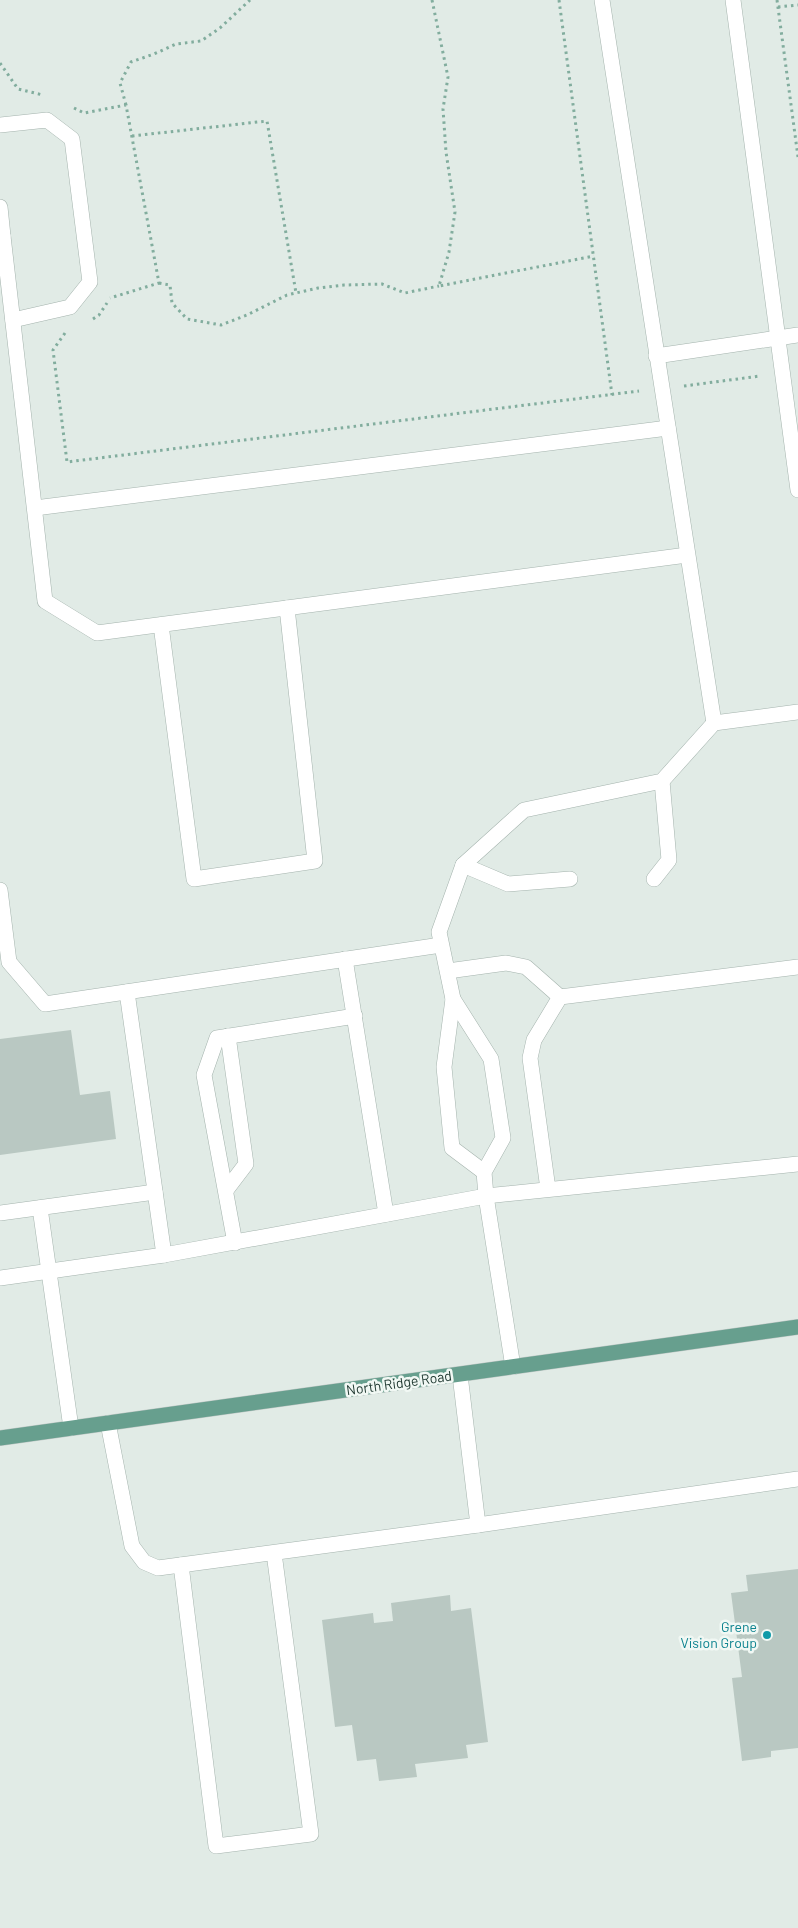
<svg xmlns="http://www.w3.org/2000/svg" width="798" height="1928" font-family="Barlow,sans-serif">
  <style>
    .building { fill: #b9c8c2 }
    .lines { fill: none; stroke-linecap: round; stroke-linejoin: round }
    .minor-casing { stroke: #a4b3ad; stroke-width: 16 }
    .major-casing { stroke: #c1c8c6; stroke-width: 16 }
    .path { stroke: #82ad9e; stroke-width: 3; stroke-dasharray: 2.5 4; stroke-linecap: butt }
    .minor { stroke: #fff; stroke-width: 15 }
    .major { stroke: #679f8e; stroke-width: 15 }
    .culture-dot { fill: #0f9aa8; stroke: #f1f8f4; stroke-width: 2 }
    .labels { text-anchor: middle; stroke-width: 5; stroke-linejoin: round; paint-order: stroke }
    .street-label { font-size: 14px; fill: #223b33; stroke: #f1f8f4 }
    .culture-label { font-size: 14px; fill: #0d838f; stroke: #f1f8f4; text-anchor: end }
  </style>
  <rect width="100%" height="100%" fill="#e1ebe6"/>
  <!-- building -->
  <g class="building">
    <path d="M71 1030 80 1095 110 1091 116 1139 0 1155V1039Z"/>
    <path d="M798 1569V1748L771 1751V1757L742 1761 732 1678 742 1677 731 1593 748 1591 746 1575Z"/>
    <path d="M450 1595 451 1611 471 1608 488 1742 466 1745 468 1758 415 1764 417 1777 379 1781 376 1759 357 1761 352 1725 335 1727 322 1620 373 1613 374 1623 393 1621 391 1603Z"/>
  </g>
  <g class="lines">
    <!-- minor casing -->
    <g class="minor-casing">
      <g id="minor">
        <path d="M602 0 714 723"/>
        <path d="M733 0 798 490"/>
        <path d="M0 125 47 120 72 139 90 282 70 307 13 320"/>
        <path d="M0 207 3 236"/>
        <path d="M0 237 3 236 45 601 97 633 687 555"/>
        <path d="M656 356 798 335"/>
        <path d="M35 508 668 428"/>
        <path d="M161 625 194 879 315 861 287 608"/>
        <path d="M463 865 508 884 570 879"/>
        <path d="M654 879 669 860 662 781"/>
        <path d="M0 890 9 962 45 1004 441 945"/>
        <path d="M345 959 386 1214"/>
        <path d="M448 971 506 963 526 967 560 997 798 967"/>
        <path d="M453 999 491 1059 503 1138 484 1172 486 1196 513 1367"/>
        <path d="M484 1172 452 1148 444 1067 453 999 439 932 463 865 524 810 662 781 714 723 798 712"/>
        <path d="M227 1189 246 1164 228 1036"/>
        <path d="M548 1189 530 1058 534 1040 560 997"/>
        <path d="M40 1208 71 1428"/>
        <path d="M0 1213 155 1192"/>
        <path d="M235 1243 204 1075 217 1038 355 1016"/>
        <path d="M164 1255 486 1196 798 1164"/>
        <path d="M0 1278 164 1255 127 992"/>
        <path d="M460 1375 478 1525"/>
        <path d="M108 1423 132 1546 144 1562 158 1568 478 1525 798 1479"/>
        <path d="M181 1565 216 1846 311 1834 274 1553"/>
      </g>
    </g>
    <!-- major casing -->
    <g class="major-casing">
      <path id="major" d="M0 1438 798 1327"/>
    </g>
    <!-- path -->
    <g class="path">
      <path d="M432 0 448 77 443 109 446 152 455 212 449 252 439 286 594 256"/>
      <path d="M559 0 612 395"/>
      <path d="M777 0 798 157"/>
      <path d="M778 7 798 5"/>
      <path d="M0 63 18 89 43 95"/>
      <path d="M126 105 120 83 131 62 154 54 176 44 201 41 220 28 250 0"/>
      <path d="M74 108 84 113 126 105 159 283 110 298"/>
      <path d="M132 136 267 121 296 293"/>
      <path d="M159 283 170 285 172 303 187 319 221 325 247 315 287 295 318 288 344 285 382 284 405 293 439 286"/>
      <path d="M93 319 99 315 107 303"/>
      <path d="M65 333 53 350 67 462 639 391"/>
      <path d="M684 386 760 376"/>
    </g>
    <!-- minor -->
    <use href="#minor" class="minor"/>
    <!-- major -->
    <use href="#major" class="major"/>
  </g>
  <!-- markers -->
  <circle class="culture-dot" cx="767" cy="1635" r="5"/>
  <g class="labels">
    <!-- street labels -->
    <g class="street-label">
      <text transform="translate(399 1383) rotate(-8)" y="5">North Ridge Road</text>
    </g>
    <!-- culture labels -->
    <g class="culture-label">
      <text x="757" y="1632">Grene<tspan x="757" dy="16">Vision Group</tspan></text>
    </g>
  </g>
</svg>
